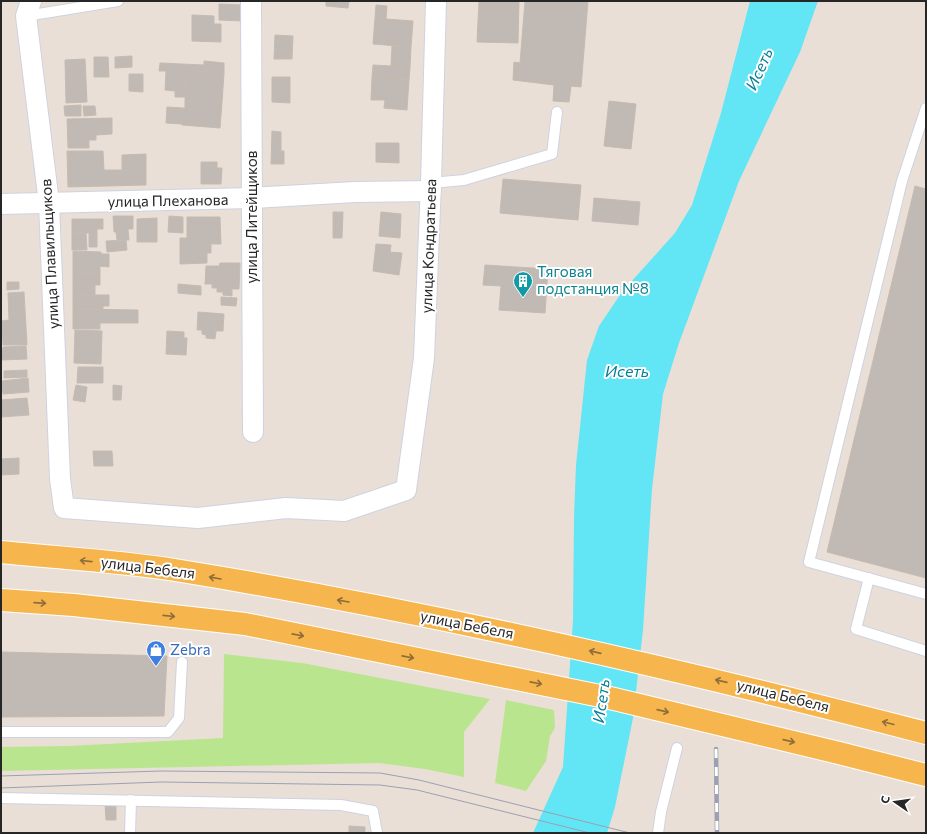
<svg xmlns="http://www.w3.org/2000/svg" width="927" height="834" font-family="Commissioner,sans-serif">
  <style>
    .green { fill: #bae58f }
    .water { fill: #62e5f4 }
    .building { fill: #c1b9b4; stroke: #c5bbb1 }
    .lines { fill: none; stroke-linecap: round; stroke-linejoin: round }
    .service-casing { stroke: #ccd3e1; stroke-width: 12 }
    .minor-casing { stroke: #ccd3e1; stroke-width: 22 }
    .primary-casing { stroke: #fff; stroke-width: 24 }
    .service { stroke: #fff; stroke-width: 10 }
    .minor { stroke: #fff; stroke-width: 20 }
    .primary { stroke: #f7b54e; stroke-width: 22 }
    .tram { stroke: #99a1b2; stroke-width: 1 }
    .rail-casing { stroke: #99a1b2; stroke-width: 4.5 }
    .rail { stroke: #fff; stroke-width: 3; stroke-dasharray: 9; stroke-linecap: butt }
    .oneway { stroke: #8e6e3a }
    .labels { text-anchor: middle; stroke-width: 4; stroke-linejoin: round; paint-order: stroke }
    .street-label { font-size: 15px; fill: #262626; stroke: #fff }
    .culture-label { font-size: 15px; fill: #0d838f; stroke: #fff; text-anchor: start }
    .shop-label { font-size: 15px; fill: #366cbe; stroke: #fff; text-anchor: start }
    .water-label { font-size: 16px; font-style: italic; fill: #067f9b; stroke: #fff }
  </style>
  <rect width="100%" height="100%" fill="#eadfd6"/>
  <!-- green -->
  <g class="green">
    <path d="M224 654 302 663 490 699 464 732V777L425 769 379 763 1 771V747L68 746 223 738Z"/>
    <path d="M506 700 554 710 555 728 550 736 546 761 526 791 495 783Z"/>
  </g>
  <!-- water -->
  <path class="water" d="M750 1H818L800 52 739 181 679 343 663 394 652 489 643 630 633 718 615 807 607 833H533L563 767 573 620 574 518 576 465 587 360 599 326 622 292 675 233 692 205 721 113Z"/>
  <!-- building -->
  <g class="building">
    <path d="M326 1H349L348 8 326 6Z"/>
    <path d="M479 1H519L518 43 477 42Z"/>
    <path d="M525 1H588L581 87 571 86 569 102 553 101 554 85 513 80 514 62 520 63Z"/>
    <path d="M219 4 243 5V21L219 20Z"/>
    <path d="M376 5 387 6 386 19 413 21 411 47 373 44Z"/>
    <path d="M192 15 214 16V24H221V42L192 41Z"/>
    <path d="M275 35 293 36 292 59H274Z"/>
    <path d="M392 46 411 47 410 67 391 66Z"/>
    <path d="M132 56V67L115 68V57Z"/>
    <path d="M94 57H108L109 77H94Z"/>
    <path d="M85 59 87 102 66 103 65 60Z"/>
    <path d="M204 61 224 63V73L187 70 185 97H175V91L165 90 166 71H159L160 63 204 65Z"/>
    <path d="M373 65 410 67 409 80 372 78Z"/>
    <path d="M187 70 224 73 222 102 185 100Z"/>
    <path d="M129 74H143V92L129 91Z"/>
    <path d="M272 77H290V103L272 102Z"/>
    <path d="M372 78 409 80 407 110 384 108 385 100H371Z"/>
    <path d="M185 100 222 102 220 128 182 125 183 108H185Z"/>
    <path d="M609 101 636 104 631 149 604 146Z"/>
    <path d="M81 105V116H65L64 106Z"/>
    <path d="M83 106H95L96 115 84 116Z"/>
    <path d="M167 107 183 108 182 124 166 123Z"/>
    <path d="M112 118V134L96 135V140H89V148H68L67 119Z"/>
    <path d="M272 131 281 132V151H284V164H271Z"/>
    <path d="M376 143H399V163L376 162Z"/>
    <path d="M67 151H103L104 170H122V155L146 154V185L68 187Z"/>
    <path d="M201 162H217V168H222L221 184H201Z"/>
    <path d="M503 179 581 185 578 220 500 213Z"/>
    <path d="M915 186 926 189V578L827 552Z"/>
    <path d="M594 198 640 202 638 225 592 221Z"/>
    <path d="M333 212H343L342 238H333Z"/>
    <path d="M381 212 401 214 400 238 379 236Z"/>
    <path d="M113 216H133V229H128L129 240H117L116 232H114Z"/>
    <path d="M169 216 183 217V233L168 232Z"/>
    <path d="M187 217H220L221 244H211V253H207V263L180 264V238H187Z"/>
    <path d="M157 218V242H137V219Z"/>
    <path d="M72 219H103V229H97V247H89V233H72Z"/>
    <path d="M72 233H86L87 250H72Z"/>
    <path d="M126 240 127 250 107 252 106 241Z"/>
    <path d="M376 244 391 245 390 252 402 253 399 275 373 271Z"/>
    <path d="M73 251 101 252V254H109V267L100 266V273H73Z"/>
    <path d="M220 263H240L239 289H232V296L223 295V292H217V288H212V284H205L206 266H219Z"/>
    <path d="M485 265 548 269 545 313 499 310 501 286 483 285Z"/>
    <path d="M73 273H100V285H95V295H73Z"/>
    <path d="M7 282H19V289L7 290Z"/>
    <path d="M178 284 201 286V295L178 293Z"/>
    <path d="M24 292 27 345H3L2 321 9 320 8 293Z"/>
    <path d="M73 295H109V306H103V309H73Z"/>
    <path d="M221 297 237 298 236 306 221 305Z"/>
    <path d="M73 309 138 310V323H100V329H73Z"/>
    <path d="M198 312 224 314 223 331H216L215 339 206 338V335L202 334V330H197Z"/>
    <path d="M75 330 102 331 101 364 74 363Z"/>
    <path d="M167 331 184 332V338H187L186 355 166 354Z"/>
    <path d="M26 346 27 359 1 360 3 347Z"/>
    <path d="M78 367H103V383H77Z"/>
    <path d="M27 370V377L4 378V371Z"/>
    <path d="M28 378 29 392 3 394 2 381Z"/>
    <path d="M76 385 87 387 85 402 73 400Z"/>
    <path d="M113 385 122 386 121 400H113Z"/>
    <path d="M27 398 29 415 1 417V400Z"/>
    <path d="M93 451H112L113 466H94Z"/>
    <path d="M19 458V474L1 475V459Z"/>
    <path d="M1 652 167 656 164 716 1 717Z"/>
    <path d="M105 804H116V820H106Z"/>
    <path d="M349 826 365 827V833H349Z"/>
  </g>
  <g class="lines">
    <!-- service casing -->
    <g class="service-casing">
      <g id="service">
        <path d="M26 16 118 1"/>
        <path d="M926 108 902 181 809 562 926 594"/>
        <path d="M431 183 464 180 552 154 557 112"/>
        <path d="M869 578 856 629 926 651"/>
        <path d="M1 732H168L179 718 182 662"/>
        <path d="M1 798 341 805 373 811 377 833"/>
        <path d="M130 833 131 800"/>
        <path d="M658 833 661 812 677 748"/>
      </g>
    </g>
    <!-- minor casing -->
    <g class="minor-casing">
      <g id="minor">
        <path d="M31 1 26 16 49 203 60 479 64 508 198 518 286 508 344 511 406 490 424 358 431 183 436 1"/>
        <path d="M251 1 253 432"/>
        <path d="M1 204 252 198 355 192 431 191"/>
      </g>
    </g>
    <!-- primary casing -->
    <g class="primary-casing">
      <g id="primary">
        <path d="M1 552C59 558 118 561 175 570 428 611 678 669 926 733"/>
        <path d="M1 600 74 605 245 624 610 698 839 753 926 775"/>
      </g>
    </g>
    <!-- service -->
    <use href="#service" class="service"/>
    <!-- minor -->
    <use href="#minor" class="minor"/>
    <!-- primary -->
    <use href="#primary" class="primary"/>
    <!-- tram -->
    <g class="tram">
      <path d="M1 776 161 771 380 773 419 780 630 833"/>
      <path d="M1 788 161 782 380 785 417 790 590 833"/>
    </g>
    <!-- rail casing -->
    <g class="rail-casing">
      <path id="rail" d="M716 749 717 833"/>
    </g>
    <!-- rail -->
    <use href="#rail" class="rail"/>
  </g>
  <!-- one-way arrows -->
  <defs><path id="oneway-shaft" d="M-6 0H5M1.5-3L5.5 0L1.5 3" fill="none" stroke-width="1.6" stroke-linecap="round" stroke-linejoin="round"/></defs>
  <g class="oneway">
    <use href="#oneway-shaft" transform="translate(86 561) rotate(-174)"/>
    <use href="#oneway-shaft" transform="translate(215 578) rotate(-170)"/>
    <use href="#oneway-shaft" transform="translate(343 601) rotate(-170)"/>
    <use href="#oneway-shaft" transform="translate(40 603) rotate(4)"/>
    <use href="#oneway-shaft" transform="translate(169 616) rotate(6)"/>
    <use href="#oneway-shaft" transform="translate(298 635) rotate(11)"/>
    <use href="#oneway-shaft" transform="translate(595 652) rotate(-167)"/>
    <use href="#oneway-shaft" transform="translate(408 657) rotate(11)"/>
    <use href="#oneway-shaft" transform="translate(721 681) rotate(-167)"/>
    <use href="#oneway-shaft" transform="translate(536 683) rotate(11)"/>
    <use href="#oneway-shaft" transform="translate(663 711) rotate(13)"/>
    <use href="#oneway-shaft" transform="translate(888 723) rotate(-166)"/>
    <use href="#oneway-shaft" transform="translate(789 741) rotate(13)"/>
  </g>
  <!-- icons -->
  <defs>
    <g id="building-pin" transform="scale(1)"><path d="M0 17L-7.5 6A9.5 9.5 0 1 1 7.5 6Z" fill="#0f9aa8" stroke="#fff"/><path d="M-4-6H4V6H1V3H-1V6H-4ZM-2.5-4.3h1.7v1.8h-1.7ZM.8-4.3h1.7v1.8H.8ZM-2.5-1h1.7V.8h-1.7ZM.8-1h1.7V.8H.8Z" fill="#fff"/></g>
    <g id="shop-pin" transform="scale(1)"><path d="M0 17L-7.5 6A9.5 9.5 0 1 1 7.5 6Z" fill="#3f7fe0" stroke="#fff"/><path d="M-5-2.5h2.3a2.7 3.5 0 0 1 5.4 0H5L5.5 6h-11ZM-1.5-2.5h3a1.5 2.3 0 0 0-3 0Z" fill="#fff"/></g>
  </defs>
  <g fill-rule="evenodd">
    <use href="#building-pin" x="523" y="281"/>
    <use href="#shop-pin" x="156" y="650"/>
  </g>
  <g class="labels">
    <!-- street labels -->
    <g class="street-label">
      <text transform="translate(168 201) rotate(-1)" y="5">улица Плеханова</text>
      <text transform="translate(252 217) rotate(-90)" y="5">улица Литейщиков</text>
      <text transform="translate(429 246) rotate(-88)" y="5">улица Кондратьева</text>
      <text transform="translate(50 254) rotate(-93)" y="5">улица Плавильщиков</text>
      <text transform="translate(148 568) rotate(7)" y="5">улица Бебеля</text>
      <text transform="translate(467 625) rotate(11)" y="5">улица Бебеля</text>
      <text transform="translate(783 696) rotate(14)" y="5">улица Бебеля</text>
    </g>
    <!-- culture labels -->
    <g class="culture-label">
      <text x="537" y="277">Тяговая<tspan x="537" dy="17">подстанция №8</tspan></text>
    </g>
    <!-- shop labels -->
    <g class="shop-label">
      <text x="170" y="655">Zebra</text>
    </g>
    <!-- water labels -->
    <g class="water-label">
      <text transform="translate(759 69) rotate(-66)" y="6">Исеть</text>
      <text x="627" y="377">Исеть</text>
      <text transform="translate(601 701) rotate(-82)" y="6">Исеть</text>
    </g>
  </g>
  <!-- border -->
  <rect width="927" height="834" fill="none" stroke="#262626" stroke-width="4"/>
  <!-- north arrow -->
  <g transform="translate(895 802) rotate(283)" stroke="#ffffff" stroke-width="3" paint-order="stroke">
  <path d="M0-3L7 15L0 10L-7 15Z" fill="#262626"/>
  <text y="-6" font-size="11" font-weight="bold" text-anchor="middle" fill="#262626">С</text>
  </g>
</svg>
